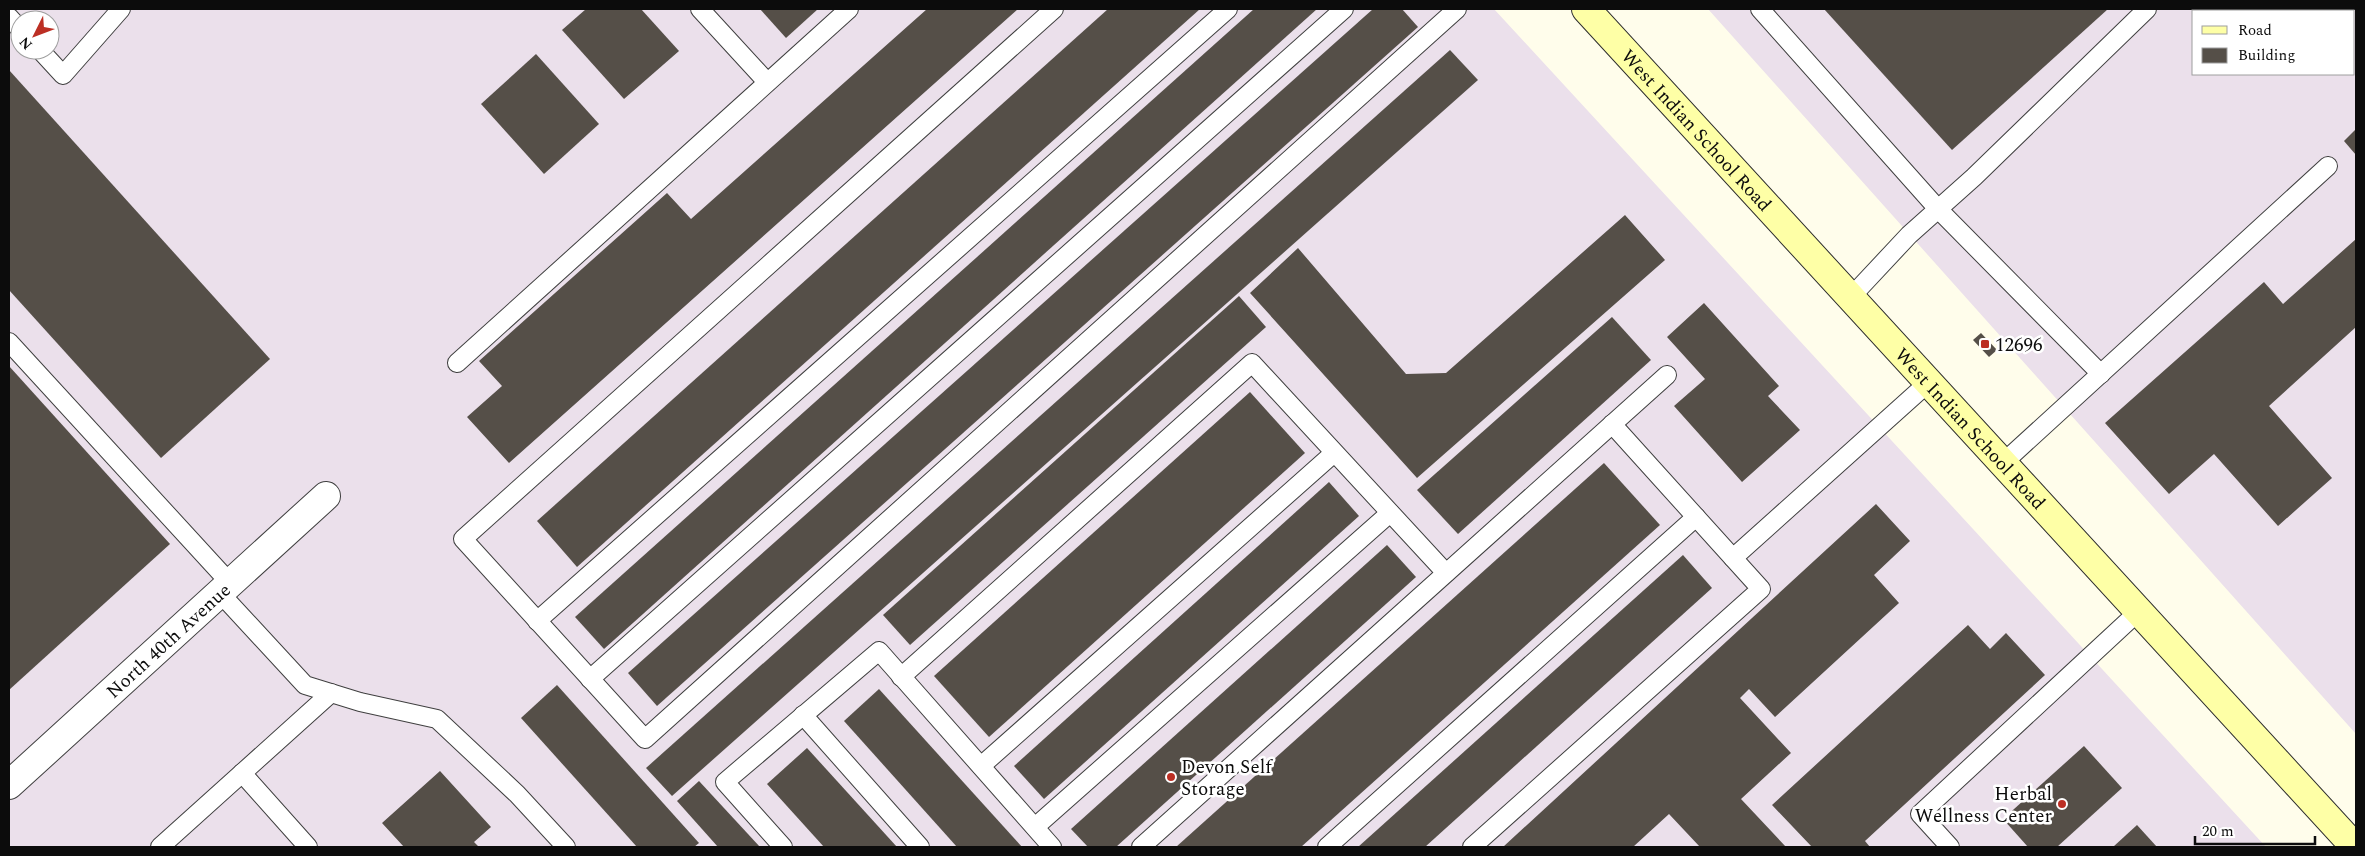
<svg xmlns="http://www.w3.org/2000/svg" width="2365" height="856" font-family="Spectral,serif">
  <style>
    .industrial { fill: #ebe0eb; fill-rule: evenodd }
    .building { fill: #554f48 }
    .lines { fill: none; stroke-linecap: round; stroke-linejoin: round }
    .lane-casing { stroke: #3f3f3f; stroke-width: 20 }
    .street-casing { stroke: #3f3f3f; stroke-width: 30 }
    .secondary-casing { stroke: #2e2e2e; stroke-width: 30 }
    .lane { stroke: #fff; stroke-width: 18 }
    .street { stroke: #fff; stroke-width: 28 }
    .secondary { stroke: #feffa6; stroke-width: 28 }
    .poi-dot { fill: #bc2f24; stroke: #fff; stroke-width: 2 }
    .labels { text-anchor: middle; stroke-width: 5; stroke-linejoin: round; paint-order: stroke }
    .street-label { font-size: 19px; fill: #0c0c0c; stroke: #fff }
    .poi-label { font-size: 19px; fill: #0c0c0c; stroke: #fff; text-anchor: start }
  </style>
  <rect width="100%" height="100%" fill="#fffdeb"/>
  <!-- industrial -->
  <g class="industrial">
    <path d="M9 9H1494L2266 847H9ZM20 20H50V50H20Z"/>
    <path d="M1708 9H2356V734ZM2194 11H2354V74H2194Z"/>
  </g>
  <!-- building -->
  <g class="building">
    <path d="M586 9H641L679 51 624 99 562 30Z"/>
    <path d="M760 9H818L786 38Z"/>
    <path d="M927 9H1018L509 463 467 417 502 386 479 361 667 193 691 219Z"/>
    <path d="M1108 9H1200L577 567 537 521Z"/>
    <path d="M1254 9H1317L604 649 575 617Z"/>
    <path d="M1373 9H1402L1418 27 657 706 628 673Z"/>
    <path d="M1824 9H2108L1952 150Z"/>
    <path d="M1450 50 1478 80 672 796 646 768Z"/>
    <path d="M536 54 599 124 544 174 481 104Z"/>
    <path d="M9 70 270 359 161 458 9 290Z"/>
    <path d="M2356 129V155L2344 141Z"/>
    <path d="M1625 215 1665 260 1417 478 1250 293 1298 248 1406 374 1446 373Z"/>
    <path d="M2356 239V327L2269 406 2332 478 2278 526 2214 454 2169 494 2105 423 2264 282 2283 304Z"/>
    <path d="M1239 296 1266 327 910 645 883 615Z"/>
    <path d="M1704 303 1779 386 1768 396 1800 430 1742 482 1674 406 1705 379 1667 337Z"/>
    <path d="M1612 317 1651 360 1458 534 1417 490Z"/>
    <path d="M1981 333 1997 350 1989 357 1973 340Z"/>
    <path d="M9 366 170 544 9 690Z"/>
    <path d="M1250 392 1305 453 989 737 934 676Z"/>
    <path d="M1604 463 1660 525 1301 847H1176Z"/>
    <path d="M1329 482 1359 516 1044 799 1014 766Z"/>
    <path d="M1876 504 1910 541 1874 575 1899 603 1775 717 1749 689 1740 698 1791 753 1741 799 1786 847H1700L1669 814 1633 847H1503Z"/>
    <path d="M1387 545 1416 577 1116 847H1088L1071 829Z"/>
    <path d="M1683 555 1712 588 1425 847H1358Z"/>
    <path d="M1968 625 1990 649 2006 633 2045 675 1865 841 1870 847H1812L1772 805Z"/>
    <path d="M557 685 699 843 694 847H637L521 718Z"/>
    <path d="M879 689 1022 847H957L844 721Z"/>
    <path d="M2084 746 2122 788 2057 847H2028L2003 819Z"/>
    <path d="M807 748 897 847H824L767 784Z"/>
    <path d="M440 771 491 827 474 842 479 847H404L382 823Z"/>
    <path d="M699 781 760 847H718L677 801Z"/>
    <path d="M2137 825 2157 847H2113Z"/>
  </g>
  <g class="lines">
    <!-- lane casing -->
    <g class="lane-casing">
      <g id="lane">
        <path d="M700 9 767 82"/>
        <path d="M1054 9 463 539 645 739 1457 9"/>
        <path d="M1760 9 1938 209 2101 374"/>
        <path d="M9 17 20 29"/>
        <path d="M40 50 63 75 121 9"/>
        <path d="M1851 297 1909 235 1974 177 2147 9"/>
        <path d="M9 342 230 583"/>
        <path d="M457 363 849 9"/>
        <path d="M2003 463 2328 166"/>
        <path d="M1733 558 1929 382"/>
        <path d="M220 593 305 685 360 702 437 719 517 794 566 847"/>
        <path d="M537 621 1228 9"/>
        <path d="M901 677 1252 363 1446 573"/>
        <path d="M590 679 1344 9"/>
        <path d="M803 715 920 847"/>
        <path d="M981 766 1334 453"/>
        <path d="M242 773 308 847"/>
        <path d="M1035 827 1390 513"/>
        <path d="M160 847 331 693"/>
        <path d="M783 847 725 782 879 651 1052 847"/>
        <path d="M1141 847 1667 375"/>
        <path d="M1327 847 1696 517"/>
        <path d="M1472 847 1761 589 1612 424"/>
        <path d="M1950 847 1920 814 2139 611"/>
      </g>
    </g>
    <!-- street casing -->
    <g class="street-casing">
      <g id="street">
        <path id="s1" d="M9 785 326 496"/>
      </g>
    </g>
    <!-- secondary casing -->
    <g class="secondary-casing">
      <g id="secondary">
        <path id="s2" d="M1586 9 2355 847"/>
      </g>
    </g>
    <!-- lane -->
    <use href="#lane" class="lane"/>
    <!-- street -->
    <use href="#street" class="street"/>
    <!-- secondary -->
    <use href="#secondary" class="secondary"/>
  </g>
  <!-- markers -->
  <g class="poi-dot">
    <rect x="1980" y="339" width="10" height="10" rx="2.5"/>
    <circle cx="1171" cy="777" r="5"/>
    <circle cx="2062" cy="804" r="5"/>
  </g>
  <g class="labels">
    <!-- street labels -->
    <g class="street-label">
      <text dy="7" stroke="none"><textPath href="#s2" startOffset="164">West Indian School Road</textPath></text>
      <text dy="7" stroke="none"><textPath href="#s2" startOffset="569">West Indian School Road</textPath></text>
      <text dy="7" stroke="none"><textPath href="#s1" startOffset="215">North 40th Avenue</textPath></text>
    </g>
    <!-- poi labels -->
    <g class="poi-label">
      <text x="1995" y="351">12696</text>
      <text x="1181" y="773">Devon Self<tspan x="1181" dy="22">Storage</tspan></text>
      <text x="2052" y="800" text-anchor="end">Herbal<tspan x="2052" dy="22">Wellness Center</tspan></text>
    </g>
  </g>
  <!-- border -->
  <rect width="2365" height="856" fill="none" stroke="#0c0c0c" stroke-width="20"/>
  <!-- legend -->
  <rect x="2192" y="10" width="162" height="65" fill="#ffffff" stroke="#9e9e9e"/>
  <rect x="2202" y="26" width="25" height="8" fill="#feffa6" stroke="#9e9e9e"/>
  <text x="2238" y="35" font-size="15" fill="#0c0c0c">Road</text>
  <rect x="2202" y="48" width="25" height="15" fill="#554f48" stroke="#9e9e9e"/>
  <text x="2238" y="60" font-size="15" fill="#0c0c0c">Building</text>
  <!-- north arrow -->
  <g transform="translate(35 35) rotate(228)"><circle r="24" fill="#ffffff" stroke="#9e9e9e"/>
  <path d="M0-4L9 19L0 12L-9 19Z" fill="#bc2f24"/>
  <text y="-8" font-size="14" font-weight="bold" text-anchor="middle" fill="#0c0c0c">N</text>
  </g>
  <!-- scale -->
  <path d="M2195 836v8h120v-8" fill="none" stroke="#0c0c0c" stroke-width="2.5"/>
  <text x="2202" y="836" font-size="15" fill="#0c0c0c" stroke="#ffffff" stroke-width="4" paint-order="stroke">20 m</text>
</svg>
